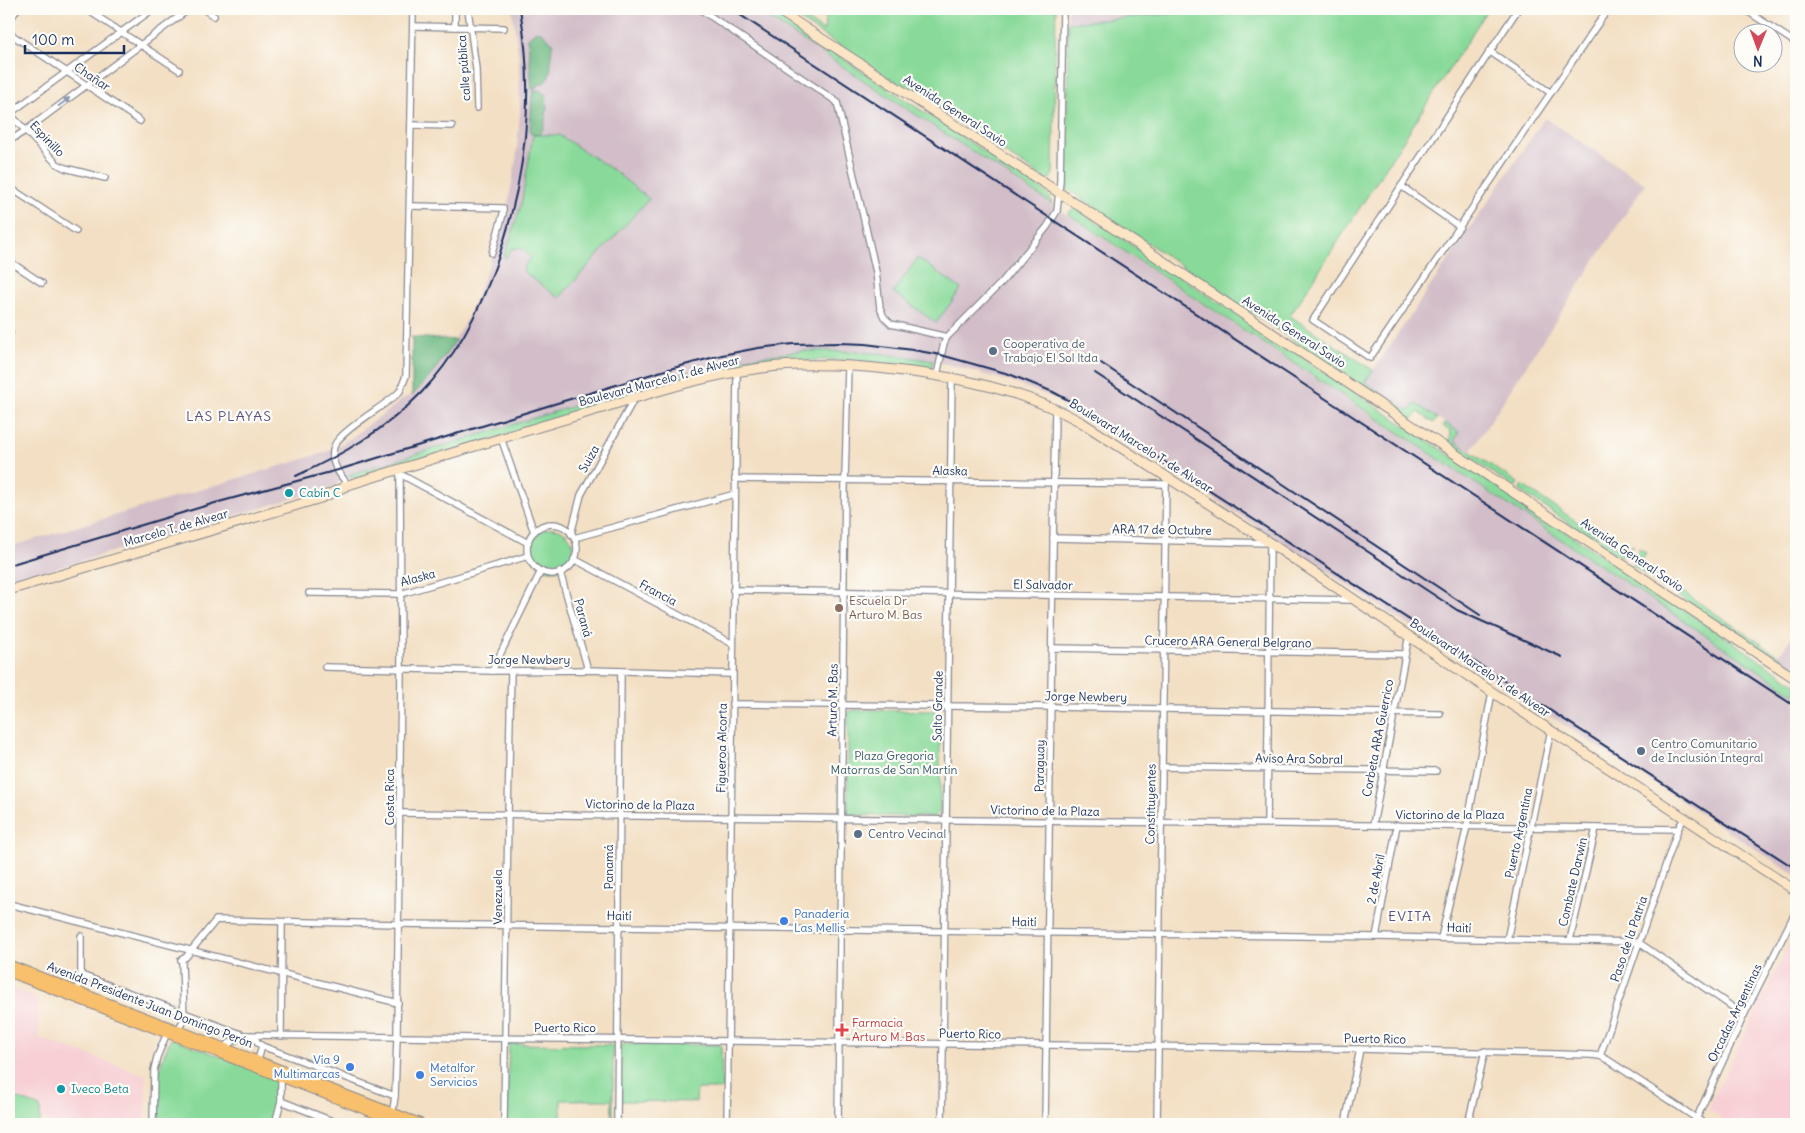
<svg xmlns="http://www.w3.org/2000/svg" width="1805" height="1133" font-family="Delius,sans-serif">
  <style>
    .built { fill: #f7cfd4 }
    .industrial { fill: #d2bdc8 }
    .green { fill: #89da9a; stroke: #52847c }
    .forest { fill: #6eba82; stroke: #447470 }
    .lines { fill: none; stroke-linecap: round; stroke-linejoin: round }
    .street-casing { stroke: #878790; stroke-width: 8 }
    .secondary-casing { stroke: #878790; stroke-width: 11 }
    .primary-casing { stroke: #878790; stroke-width: 11 }
    .street { stroke: #fff; stroke-width: 5.5 }
    .secondary { stroke: #fce5c4; stroke-width: 9 }
    .primary { stroke: #f8bf6c; stroke-width: 9 }
    .rail { stroke: #1b2f5e; stroke-width: 2 }
    .oneway { fill: #8d97ae }
    .service-dot { fill: #5c6f8a; stroke: #fdfcf7; stroke-width: 2 }
    .culture-dot { fill: #0f9aa8; stroke: #fdfcf7; stroke-width: 2 }
    .education-dot { fill: #8d6e63; stroke: #fdfcf7; stroke-width: 2 }
    .shop-dot { fill: #3f7fe0; stroke: #fdfcf7; stroke-width: 2 }
    .health-dot { fill: #e0444e; stroke: #fdfcf7; stroke-width: 2 }
    .labels { text-anchor: middle; stroke-width: 4.5; stroke-linejoin: round; paint-order: stroke }
    .street-label { font-size: 12px; fill: #1b2f5e; stroke: #fdfcf7 }
    .service-label { font-size: 12px; fill: #4e5e75; stroke: #fdfcf7; text-anchor: start }
    .culture-label { font-size: 12px; fill: #0d838f; stroke: #fdfcf7; text-anchor: start }
    .education-label { font-size: 12px; fill: #785e54; stroke: #fdfcf7; text-anchor: start }
    .park-label { font-size: 12px; fill: #365a6d; stroke: #fdfcf7 }
    .shop-label { font-size: 12px; fill: #366cbe; stroke: #fdfcf7; text-anchor: start }
    .health-label { font-size: 12px; fill: #be3a42; stroke: #fdfcf7; text-anchor: start }
    .neighbourhood-label { font-size: 14px; letter-spacing: 1px; fill: #5c5381; stroke: #fdfcf7 }
  </style>
  <rect width="100%" height="100%" fill="#fdfcf7"/>
  <filter id="ink" filterUnits="userSpaceOnUse"><feTurbulence type="fractalNoise" baseFrequency=".02" numOctaves="2"/><feDisplacementMap in="SourceGraphic" scale="10" xChannelSelector="R" yChannelSelector="G"/><feConvolveMatrix kernelMatrix="1 2 1 2 8 2 1 2 1" color-interpolation-filters="sRGB"/></filter>
  <filter id="wash" filterUnits="userSpaceOnUse"><feTurbulence type="fractalNoise" baseFrequency=".0096" numOctaves="4" result="noise"/><feDisplacementMap in="SourceGraphic" scale="20" xChannelSelector="R" yChannelSelector="G"/><feGaussianBlur stdDeviation="1.12" result="paint"/><feColorMatrix in="noise" values="0 0 0 0 0 0 0 0 0 0 0 0 0 0 0 0 0 1.4 0 .05"/><feComposite in="paint" operator="in"/></filter>
  <g filter="url(#wash)">
    <rect width="100%" height="100%" fill="#f3dfc3"/>
    <!-- built -->
    <g class="built">
      <path d="M1796 930V1124H1729L1708 1109Z"/>
      <path d="M9 987 38 999 39 1038 146 1075 145 1124H55L40 1118V1106L9 1095Z"/>
    </g>
    <!-- industrial -->
    <g class="industrial">
      <path d="M512 9H755L1796 695V875L1074 408 1046 395 1011 382 951 365 906 356 851 351H801L759 356 702 368 348 475 335 486 9 582V547L327 452 351 438 406 397 412 396 422 386 448 352 469 315 489 265 507 209 516 161 520 112 519 58Z"/>
      <path d="M1068 9H1222L1068 23Z"/>
      <path d="M1545 118 1645 184 1470 452 1453 441 1459 432 1415 403 1409 411 1365 382Z"/>
      <path d="M1796 630V667L1779 655Z"/>
    </g>
    <!-- green -->
    <g class="green">
      <path d="M755 9H767L1044 191 1050 197 1052 204Z"/>
      <path d="M783 9H790L824 31 826 9H1056L1053 174 1050 179 1047 180Z"/>
      <path d="M1222 9H1488L1290 316 1373 370 1365 382 1409 411 1415 403 1437 418 1434 423 1418 412 1412 420 1067 189 1068 23Z"/>
      <path d="M533 135H559L613 170 649 199 559 298 524 272 523 267 531 258 521 248 511 249 506 258 504 257 521 205Z"/>
      <path d="M1076 208 1796 684V695L1068 214 1070 211Z"/>
      <path d="M918 258 961 289 936 323 893 292Z"/>
      <path d="M801 351C846 350 889 353 933 361L931 369 926 370C890 366 854 359 819 360 793 361 768 364 742 367L740 363V359Z"/>
      <path d="M734 361V369L357 478H350L348 475 675 375Z"/>
      <path d="M1445 423 1459 432 1454 441 1518 483 1515 488 1449 444 1451 432 1443 426Z"/>
      <path d="M1522 485 1621 551 1634 545 1623 556 1617 555 1519 490Z"/>
      <circle cx="552" cy="549" r="21"/>
      <path d="M1639 548 1646 553 1639 563 1796 667V674L1633 566Z"/>
      <path d="M854 710 936 711 940 713V812L934 817 852 815 848 814V715L850 711Z"/>
      <path d="M171 1038 276 1077 277 1099 270 1124H159V1078L162 1060Z"/>
      <path d="M509 1044 610 1045 613 1047V1124H611L612 1100H561V1124H506Z"/>
      <path d="M622 1044 721 1045 722 1089H697L696 1102 620 1101V1048Z"/>
      <path d="M9 1095 40 1107V1124H9Z"/>
    </g>
    <!-- forest -->
    <g class="forest">
      <path d="M536 31 541 32 553 43C548 57 557 81 538 85L534 90 532 89 528 38Z"/>
      <path d="M539 90 546 95C548 107 546 124 540 135L531 134 530 131 532 97 533 92Z"/>
      <path d="M412 337 456 340 432 374 412 396Z"/>
    </g>
  </g>
  <g filter="url(#ink)">
    <g class="lines">
      <!-- street casing -->
      <g class="street-casing">
        <g id="street">
          <path d="M86 9 179 70"/>
          <path d="M203 9 214 16"/>
          <path d="M468 9 476 69 477 108"/>
          <path d="M700 9 837 102 876 272 880 308 884 317 891 324 947 337"/>
          <path d="M1518 9 1313 320 1370 358 1608 9"/>
          <path d="M1744 9 1796 43"/>
          <path d="M9 22 17 9"/>
          <path d="M413 26 504 28"/>
          <path d="M455 27V9"/>
          <path d="M9 33 140 121"/>
          <path d="M1489 51 1551 93"/>
          <path d="M9 113 57 164 65 168 105 178"/>
          <path d="M9 114 153 9"/>
          <path d="M412 125 452 126"/>
          <path d="M9 141 25 131 189 9"/>
          <path d="M1401 186 1460 227"/>
          <path d="M9 187 76 231"/>
          <path d="M411 206 503 208V214L492 253"/>
          <path d="M9 261 42 283"/>
          <path d="M9 331 10 332"/>
          <path d="M937 375 944 343 947 337 1002 282 1047 227 1057 211 1060 181 1063 9"/>
          <path d="M501 438 534 532"/>
          <path d="M399 472 400 474 528 543"/>
          <path d="M735 479 1166 484"/>
          <path d="M348 485C342 477 334 468 333 458 332 451 334 444 339 439 351 425 379 409 395 396L400 391 406 376 413 9"/>
          <circle cx="552" cy="549" r="25"/>
          <path d="M571 534 581 495 634 399"/>
          <path d="M574 538 735 494"/>
          <path d="M1053 538 1270 543 1267 823"/>
          <path d="M574 559 733 644"/>
          <path d="M560 572 588 670"/>
          <path d="M733 590 1353 600"/>
          <path d="M309 593 401 594 528 556"/>
          <path d="M1052 648 1405 654"/>
          <path d="M325 667 492 671 588 670 732 674"/>
          <path d="M492 671 541 571"/>
          <path d="M732 704 1051 707 1440 714"/>
          <path d="M1162 767 1436 771"/>
          <path d="M400 813 1678 829 1684 818"/>
          <path d="M1373 825 1409 635"/>
          <path d="M9 904 398 1003"/>
          <path d="M1376 937 1397 825"/>
          <path d="M1441 938 1467 826 1492 692"/>
          <path d="M1507 940 1551 730"/>
          <path d="M1570 940 1596 828"/>
          <path d="M181 960 186 957 216 920 398 924 1376 937 1638 942 1744 1015"/>
          <path d="M81 975 244 1035"/>
          <path d="M78 991 81 975V936"/>
          <path d="M178 1030 184 1019 182 962"/>
          <path d="M254 1036 258 1043 262 1046 395 1096"/>
          <path d="M281 1036 282 922"/>
          <path d="M223 1047 244 1035 1360 1049 1591 1055 1600 1056 1608 1060 1705 1124"/>
          <path d="M1600 1056 1678 829"/>
          <path d="M258 1060 262 1046"/>
          <path d="M281 1101 340 1124"/>
          <path d="M153 1124 154 1070 157 1057 167 1033"/>
          <path d="M275 1124 281 1101V1076"/>
          <path d="M391 1124 395 1096 397 1037 401 668 400 474"/>
          <path d="M504 1124 508 814 511 671"/>
          <path d="M617 1124 621 671"/>
          <path d="M727 1124 737 372"/>
          <path d="M838 1124 845 480 848 365"/>
          <path d="M942 1124 952 377"/>
          <path d="M1045 1124 1055 408"/>
          <path d="M1157 1124 1166 484"/>
          <path d="M1345 1124 1360 1049"/>
          <path d="M1468 1124 1485 1051"/>
          <path d="M1694 1124 1744 1015 1796 911"/>
        </g>
      </g>
      <!-- secondary casing -->
      <g class="secondary-casing">
        <g id="secondary">
          <path d="M776 9 1078 205 1796 679"/>
          <path d="M9 590 321 498 348 485C429 460 511 435 592 411 648 394 704 375 762 368 806 362 851 365 895 370 959 377 1023 390 1081 422L1270 543 1492 692 1796 891"/>
        </g>
      </g>
      <!-- primary casing -->
      <g class="primary-casing">
        <g id="primary">
          <path d="M9 965 421 1124"/>
          <path d="M9 972 403 1124"/>
        </g>
      </g>
      <!-- street -->
      <use href="#street" class="street"/>
      <!-- secondary -->
      <use href="#secondary" class="secondary"/>
      <!-- primary -->
      <use href="#primary" class="primary"/>
      <!-- rail -->
      <g class="rail">
        <path d="M731 9 1796 707"/>
        <path d="M1101 363 1480 615"/>
        <path d="M1095 373 1457 610 1562 657"/>
        <path d="M296 476C342 455 385 430 421 393 458 355 481 308 498 259 526 176 535 96 520 9"/>
        <path d="M9 565 215 503 338 470 662 371 722 355 758 348 793 344 840 343 865 344 913 350 941 355 1009 374 1053 392 1070 401 1796 869"/>
      </g>
    </g>
    <!-- one-way arrows -->
    <defs><path id="oneway-solid" d="M-6-.8H1V-3.2L6.5 0L1 3.2V.8H-6Z" transform="scale(1.25)"/></defs>
    <use class="oneway" href="#oneway-solid" transform="translate(64 102) rotate(-37)"/>
  </g>
  <!-- markers -->
  <g class="service-dot">
    <circle cx="993" cy="351" r="5"/>
    <circle cx="1641" cy="751" r="5"/>
    <circle cx="858" cy="834" r="5"/>
  </g>
  <g class="culture-dot">
    <circle cx="289" cy="493" r="5"/>
    <circle cx="61" cy="1089" r="5"/>
  </g>
  <circle class="education-dot" cx="839" cy="608" r="5"/>
  <g class="shop-dot">
    <circle cx="784" cy="921" r="5"/>
    <circle cx="350" cy="1067" r="5"/>
    <circle cx="420" cy="1075" r="5"/>
  </g>
  <path class="health-dot" d="M839.5 1022.5h5v5h5v5h-5v5h-5v-5h-5v-5h5z"/>
  <g class="labels">
    <!-- street labels -->
    <g class="street-label">
      <text transform="translate(464 68) rotate(-94)" y="4">calle pública</text>
      <text transform="translate(92 77) rotate(34)" y="4">Chañar</text>
      <text transform="translate(955 111) rotate(33)" y="4">Avenida General Savio</text>
      <text transform="translate(47 139) rotate(46)" y="4">Espinillo</text>
      <text transform="translate(1294 332) rotate(33)" y="4">Avenida General Savio</text>
      <text transform="translate(659 381) rotate(-15)" y="4">Boulevard Marcelo T. de Alvear</text>
      <text transform="translate(1141 446) rotate(32)" y="4">Boulevard Marcelo T. de Alvear</text>
      <text transform="translate(589 459) rotate(-61)" y="4">Suiza</text>
      <text transform="translate(950 471) rotate(1)" y="4">Alaska</text>
      <text transform="translate(176 528) rotate(-16)" y="4">Marcelo T. de Alvear</text>
      <text transform="translate(1162 530) rotate(1)" y="4">ARA 17 de Octubre</text>
      <text transform="translate(1632 555) rotate(34)" y="4">Avenida General Savio</text>
      <text transform="translate(418 578) rotate(-15)" y="4">Alaska</text>
      <text transform="translate(1043 585) rotate(1)" y="4">El Salvador</text>
      <text transform="translate(658 593) rotate(28)" y="4">Francia</text>
      <text transform="translate(583 618) rotate(75)" y="4">Paraná</text>
      <text transform="translate(1228 642) rotate(1)" y="4">Crucero ARA General Belgrano</text>
      <text x="529" y="664">Jorge Newbery</text>
      <text transform="translate(1480 668) rotate(34)" y="4">Boulevard Marcelo T. de Alvear</text>
      <text transform="translate(1086 697) rotate(1)" y="4">Jorge Newbery</text>
      <text transform="translate(833 700) rotate(-89)" y="4">Arturo M. Bas</text>
      <text transform="translate(938 706) rotate(-89)" y="4">Salto Grande</text>
      <text transform="translate(1378 738) rotate(-79)" y="4">Corbeta ARA Guerrico</text>
      <text transform="translate(722 748) rotate(-89)" y="4">Figueroa Alcorta</text>
      <text transform="translate(1299 759) rotate(1)" y="4">Aviso Ara Sobral</text>
      <text transform="translate(1040 766) rotate(-89)" y="4">Paraguay</text>
      <text transform="translate(390 797) rotate(-90)" y="4">Costa Rica</text>
      <text transform="translate(1151 804) rotate(-89)" y="4">Constituyentes</text>
      <text transform="translate(640 805) rotate(1)" y="4">Victorino de la Plaza</text>
      <text transform="translate(1045 811) rotate(1)" y="4">Victorino de la Plaza</text>
      <text x="1450" y="819">Victorino de la Plaza</text>
      <text transform="translate(1519 833) rotate(-78)" y="4">Puerto Argentina</text>
      <text transform="translate(609 867) rotate(-90)" y="4">Panamá</text>
      <text transform="translate(1376 879) rotate(-79)" y="4">2 de Abril</text>
      <text transform="translate(1573 882) rotate(-77)" y="4">Combate Darwin</text>
      <text transform="translate(498 897) rotate(-90)" y="4">Venezuela</text>
      <text transform="translate(619 916) rotate(1)" y="4">Haití</text>
      <text transform="translate(1024 922) rotate(1)" y="4">Haití</text>
      <text transform="translate(1459 928) rotate(2)" y="4">Haití</text>
      <text transform="translate(1629 939) rotate(-71)" y="4">Paso de la Patria</text>
      <text transform="translate(150 1005) rotate(21)" y="4">Avenida Presidente Juan Domingo Perón</text>
      <text transform="translate(1735 1013) rotate(-64)" y="4">Orcadas Argentinas</text>
      <text x="565" y="1032">Puerto Rico</text>
      <text transform="translate(970 1034) rotate(1)" y="4">Puerto Rico</text>
      <text transform="translate(1375 1039) rotate(1)" y="4">Puerto Rico</text>
    </g>
    <!-- service labels -->
    <g class="service-label">
      <text x="1003" y="348">Cooperativa de<tspan x="1003" dy="14">Trabajo El Sol ltda</tspan></text>
      <text x="1651" y="748">Centro Comunitario<tspan x="1651" dy="14">de Inclusión Integral</tspan></text>
      <text x="868" y="838">Centro Vecinal</text>
    </g>
    <!-- culture labels -->
    <g class="culture-label">
      <text x="299" y="497">Cabín C</text>
      <text x="71" y="1093">Iveco Beta</text>
    </g>
    <!-- education labels -->
    <g class="education-label">
      <text x="849" y="605">Escuela Dr<tspan x="849" dy="14">Arturo M. Bas</tspan></text>
    </g>
    <!-- park labels -->
    <g class="park-label">
      <text x="894" y="760">Plaza Gregoria<tspan x="894" dy="14">Matorras de San Martín</tspan></text>
    </g>
    <!-- shop labels -->
    <g class="shop-label">
      <text x="794" y="918">Panadería<tspan x="794" dy="14">Las Mellis</tspan></text>
      <text x="340" y="1064" text-anchor="end">Vía 9<tspan x="340" dy="14">Multimarcas</tspan></text>
      <text x="430" y="1072">Metalfor<tspan x="430" dy="14">Servicios</tspan></text>
    </g>
    <!-- health labels -->
    <g class="health-label">
      <text x="852" y="1027">Farmacia<tspan x="852" dy="14">Arturo M. Bas</tspan></text>
    </g>
    <!-- neighbourhood labels -->
    <g class="neighbourhood-label">
      <text x="229" y="421">LAS PLAYAS</text>
      <text x="1410" y="921">EVITA</text>
    </g>
  </g>
  <!-- margin -->
  <rect width="1805" height="1133" fill="none" stroke="#fdfcf7" stroke-width="30"/>
  <!-- north arrow -->
  <g transform="translate(1758 48) rotate(181)"><circle r="24" fill="#fdfcf7" stroke="#a3aaba"/>
  <path d="M0-4L9 19L0 12L-9 19Z" fill="#d1495b"/>
  <text y="-8" font-size="14" font-weight="bold" text-anchor="middle" fill="#1b2f5e">N</text>
  </g>
  <!-- scale -->
  <path d="M25 45v8h99v-8" fill="none" stroke="#1b2f5e" stroke-width="2.5"/>
  <text x="32" y="45" font-size="15" fill="#1b2f5e" stroke="#fdfcf7" stroke-width="4" paint-order="stroke">100 m</text>
</svg>
